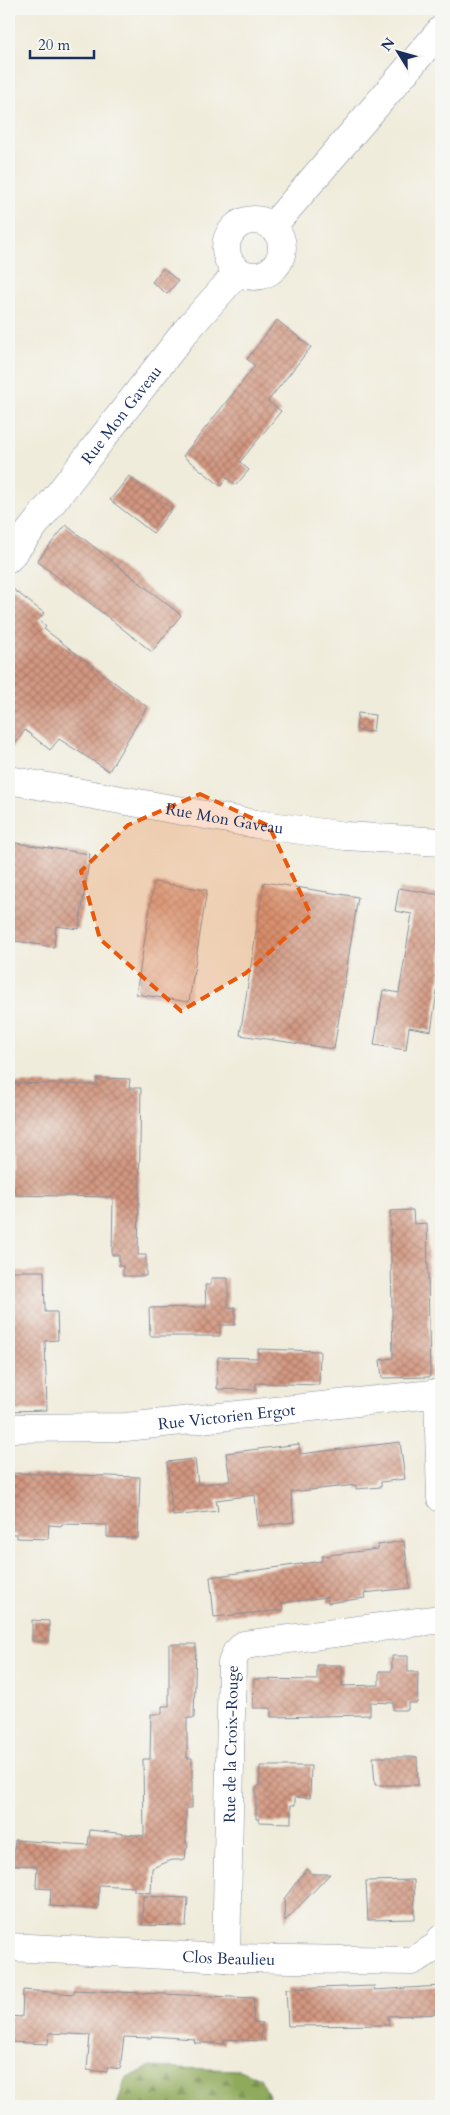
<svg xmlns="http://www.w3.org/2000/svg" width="450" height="2115" font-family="Cardo,serif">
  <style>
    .forest { fill: url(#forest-firs); stroke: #566c5d }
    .building { fill: url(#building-cross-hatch) }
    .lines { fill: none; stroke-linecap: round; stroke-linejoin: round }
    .minor-casing { stroke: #868e9c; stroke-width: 29 }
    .minor { stroke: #fff; stroke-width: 28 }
    .marked { fill: #e8590c; fill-opacity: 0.2; stroke: #e8590c; stroke-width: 4; stroke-dasharray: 10 6; stroke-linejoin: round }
    .labels { text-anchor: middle; stroke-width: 4; stroke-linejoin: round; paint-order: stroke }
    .street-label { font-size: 16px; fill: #1b2f5e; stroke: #f6f6f2 }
  </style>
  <defs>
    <pattern id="forest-firs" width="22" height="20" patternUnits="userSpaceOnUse" patternTransform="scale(1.25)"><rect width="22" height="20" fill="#90aa5c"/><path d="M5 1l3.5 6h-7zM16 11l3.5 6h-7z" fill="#758b4f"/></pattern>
    <pattern id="building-cross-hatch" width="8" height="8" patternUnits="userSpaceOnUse" patternTransform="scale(1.25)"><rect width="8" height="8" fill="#d39780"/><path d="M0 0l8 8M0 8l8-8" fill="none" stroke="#aa7c6c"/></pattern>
  </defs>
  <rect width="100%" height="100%" fill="#f6f6f2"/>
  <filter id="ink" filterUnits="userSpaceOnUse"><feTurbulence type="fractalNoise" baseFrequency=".02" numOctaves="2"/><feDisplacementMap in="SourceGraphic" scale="10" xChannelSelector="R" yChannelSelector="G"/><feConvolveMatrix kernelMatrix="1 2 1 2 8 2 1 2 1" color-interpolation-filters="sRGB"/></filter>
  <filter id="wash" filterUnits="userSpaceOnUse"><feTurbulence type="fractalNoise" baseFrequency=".0096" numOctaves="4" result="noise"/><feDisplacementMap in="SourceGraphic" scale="20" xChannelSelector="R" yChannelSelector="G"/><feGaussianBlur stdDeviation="1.12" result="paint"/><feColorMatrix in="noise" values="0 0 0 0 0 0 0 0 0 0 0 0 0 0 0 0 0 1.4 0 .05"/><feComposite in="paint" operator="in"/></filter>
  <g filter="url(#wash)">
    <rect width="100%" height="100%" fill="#f0ecdb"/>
    <!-- forest -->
    <path class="forest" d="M150 2067 240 2070 260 2078 269 2095 267 2106H117L125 2079Z"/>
    <g id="blocks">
      <!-- building -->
      <g class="building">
        <path d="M163 268 178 281 167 294 152 282Z"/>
        <path d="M277 320 311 347 268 401 281 411 240 462 249 470 236 485 227 478 221 486 183 456 255 366 247 359Z"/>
        <path d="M129 476 172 509 153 533 110 500Z"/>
        <path d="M66 525 181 615 152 652 37 561Z"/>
        <path d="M9 586 44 613 38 620 46 627 44 629 147 707 109 771 59 739 50 750 25 730 9 752Z"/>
        <path d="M358 713 375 715 373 732 356 730Z"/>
        <path d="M9 842 90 854 79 929 56 926 54 947 9 940Z"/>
        <path d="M154 882 207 890 189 1002 136 994Z"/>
        <path d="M264 882 358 897 334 1049 240 1035Z"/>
        <path d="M399 888 441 895V966L431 1031 409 1027 406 1050 374 1045 383 990 399 993 412 914 395 911Z"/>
        <path d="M97 1078 130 1079 129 1088H141L138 1255H146V1276H123V1266H119V1255H112L113 1197 9 1195 12 1083 97 1085Z"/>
        <path d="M413 1210 414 1224 427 1223 430 1377 382 1378 380 1360 393 1358 390 1211Z"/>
        <path d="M9 1271H44L45 1312H57L58 1340 45 1341 47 1410 9 1411Z"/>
        <path d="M211 1278H228V1308L235 1307V1325H220V1336H150L149 1308 206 1307 205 1285H211Z"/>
        <path d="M258 1349 320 1351 319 1385 256 1383V1390L217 1389 218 1357 258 1358Z"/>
        <path d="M400 1442 405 1479 381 1482V1487L356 1489V1485L291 1492 294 1522 258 1526 255 1495 216 1500 218 1511 173 1516 167 1462 195 1459 198 1485 230 1481 226 1453 299 1444 300 1454Z"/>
        <path d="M9 1473 140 1477 138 1538 107 1537V1525L62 1524V1526L49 1525 48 1539 17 1538V1534H9Z"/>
        <path d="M404 1541 410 1588 364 1593 365 1598 328 1603 327 1597 282 1603 283 1610 214 1617 210 1577 322 1561V1556L378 1549V1545Z"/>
        <path d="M32 1620 49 1621V1641H32Z"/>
        <path d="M169 1644H196L194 1718H187V1758H192V1808H186V1843L188 1846 186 1850 185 1860H172L152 1868 151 1893 134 1891V1887L99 1885 98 1909 50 1906 51 1889 36 1888 37 1866 13 1865 15 1840 88 1845 90 1830 144 1836 143 1759H150L151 1714H162V1706H169Z"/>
        <path d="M392 1656H408V1672H418L417 1703H408V1710H393V1703L370 1702V1715L271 1717V1708H253L254 1679 317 1680V1665H342V1686L379 1685V1671H392Z"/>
        <path d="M373 1757H417L418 1785H375Z"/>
        <path d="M260 1766H311L310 1798 295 1797V1805H291V1823L259 1822V1819H256V1788L260 1785Z"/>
        <path d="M306 1869 312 1874H330L285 1921 284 1899Z"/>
        <path d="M414 1880 415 1919 368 1920 366 1881Z"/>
        <path d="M143 1896 188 1898 186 1926 142 1925Z"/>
        <path d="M375 1986 374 1990 441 1986V2014L388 2016 389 2025 288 2026 286 1989Z"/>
        <path d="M23 1990 74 1994V1990L254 1998 253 2022 262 2023 261 2041 224 2039V2044L213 2043H195L194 2039 151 2036V2038L124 2037 120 2069 107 2067V2072L87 2070 90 2035 49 2033 48 2044 9 2042V2016L22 2017Z"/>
      </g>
    </g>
  </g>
  <g filter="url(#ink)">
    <use href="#blocks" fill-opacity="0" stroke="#868e9c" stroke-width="1"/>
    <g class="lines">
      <!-- minor casing -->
      <g class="minor-casing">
        <g id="minor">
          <circle cx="254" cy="248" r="28"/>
          <path d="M272 227 441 30"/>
          <path id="s1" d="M9 558 185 332 238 272"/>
          <path id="s2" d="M9 780 256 824 346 836 441 842"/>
          <path d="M438 1394 441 1498"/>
          <path id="s3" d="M9 1428 126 1427 441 1393"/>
          <path id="s4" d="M9 1947 226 1958 412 1961 439 1945 441 1939"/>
          <path id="s5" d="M226 1958 232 1663 236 1653 244 1645 441 1619"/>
        </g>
      </g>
      <!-- minor -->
      <use href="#minor" class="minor"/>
    </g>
  </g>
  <!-- marked area -->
  <path class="marked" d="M200 794 269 826 311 915 246 973 181 1011 100 939 81 871 128 825Z"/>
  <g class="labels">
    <!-- street labels -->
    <g class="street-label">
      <text dy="6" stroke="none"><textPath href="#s1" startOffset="182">Rue Mon Gaveau</textPath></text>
      <text dy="6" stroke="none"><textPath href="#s2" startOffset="219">Rue Mon Gaveau</textPath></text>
      <text dy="6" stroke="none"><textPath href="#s3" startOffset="218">Rue Victorien Ergot</textPath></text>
      <text dy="6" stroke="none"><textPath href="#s5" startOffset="214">Rue de la Croix-Rouge</textPath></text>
      <text dy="6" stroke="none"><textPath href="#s4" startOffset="220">Clos Beaulieu</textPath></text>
    </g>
  </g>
  <!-- margin -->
  <rect width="450" height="2115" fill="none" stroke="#f6f6f2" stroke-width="30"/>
  <!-- north arrow -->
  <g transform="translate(398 52) rotate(307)" stroke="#f6f6f2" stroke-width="4" paint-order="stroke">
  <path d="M0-4L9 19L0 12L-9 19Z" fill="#1b2f5e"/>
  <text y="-8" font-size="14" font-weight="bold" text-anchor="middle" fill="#1b2f5e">N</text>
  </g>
  <!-- scale -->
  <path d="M30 50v8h64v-8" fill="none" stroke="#1b2f5e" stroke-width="2.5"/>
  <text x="38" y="50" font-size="15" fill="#1b2f5e" stroke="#f6f6f2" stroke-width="4" paint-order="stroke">20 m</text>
</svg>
